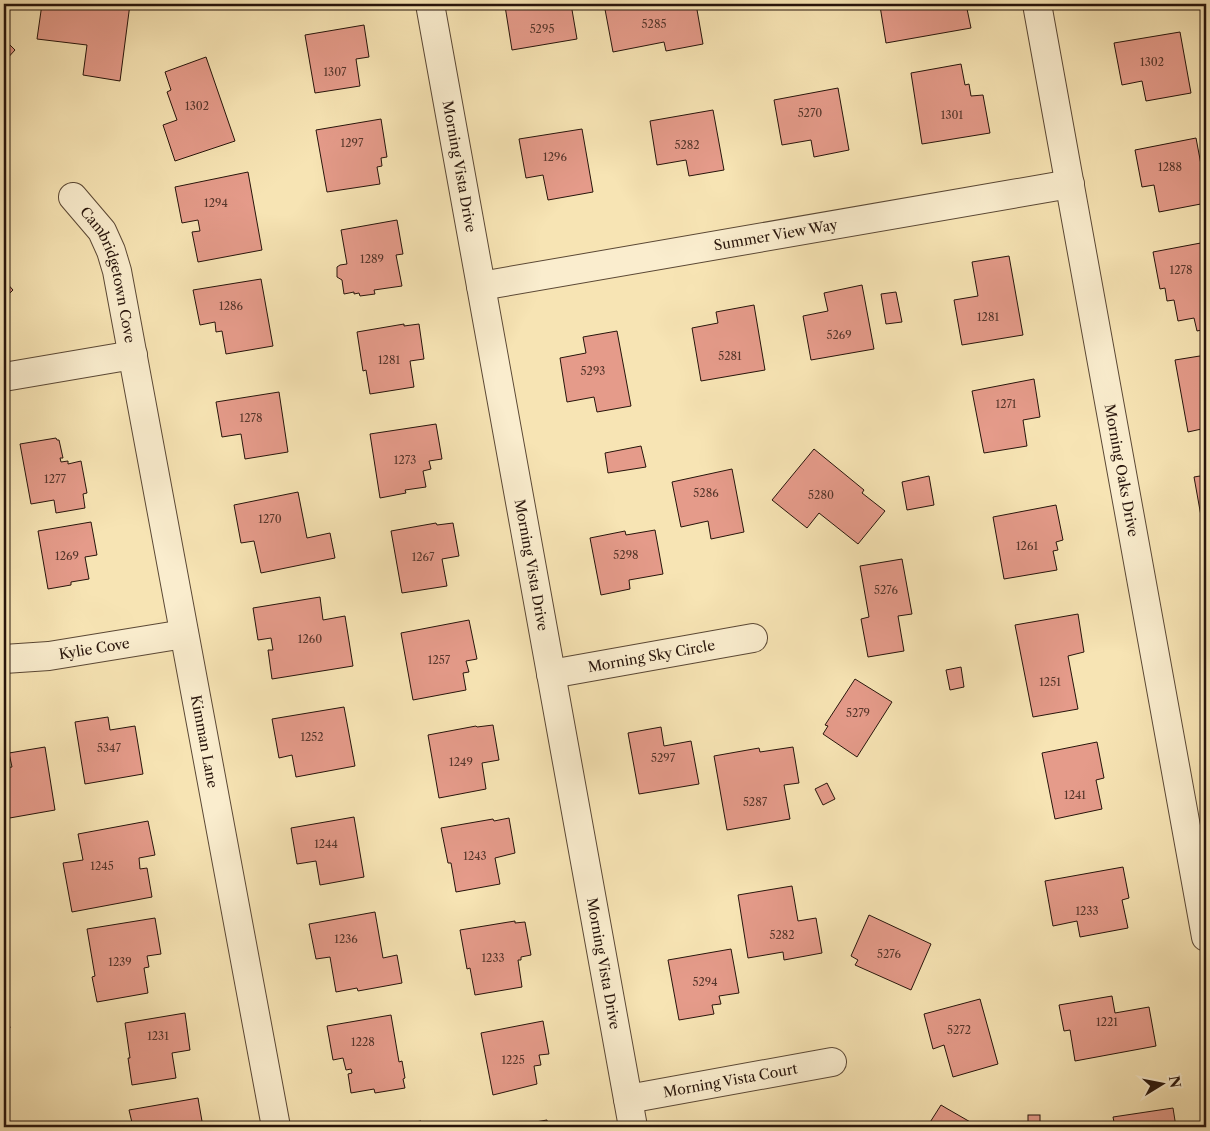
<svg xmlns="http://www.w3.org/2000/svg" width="1210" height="1131" font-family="'Libre Caslon Text',serif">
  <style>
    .building { fill: #e59b8a; stroke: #27140b }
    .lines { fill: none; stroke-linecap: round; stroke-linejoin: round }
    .street-casing { stroke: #5b4835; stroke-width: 30 }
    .street { stroke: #faedce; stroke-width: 28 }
    .labels { text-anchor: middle; stroke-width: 5; stroke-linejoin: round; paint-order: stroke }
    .number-label { font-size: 11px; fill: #56362b }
    .street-label { font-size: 14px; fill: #27140b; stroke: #faedce }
  </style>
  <rect width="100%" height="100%" fill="#f7e4b4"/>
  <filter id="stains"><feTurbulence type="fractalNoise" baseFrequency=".004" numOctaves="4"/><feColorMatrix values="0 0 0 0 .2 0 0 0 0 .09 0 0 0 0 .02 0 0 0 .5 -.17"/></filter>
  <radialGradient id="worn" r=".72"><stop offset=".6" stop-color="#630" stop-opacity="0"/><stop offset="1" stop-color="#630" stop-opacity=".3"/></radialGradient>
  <!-- building -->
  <g class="building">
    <path d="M42 4H130L120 81 83 75 87 45 37 39Z"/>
    <path d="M516 4H571L577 39 512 50 505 6Z"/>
    <path d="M604 4H666V6L681 4H696L703 44 666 51 664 42 613 52Z"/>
    <path d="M891 4H966L971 28 886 43 880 6Z"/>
    <path d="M364 25 369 57 356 59 360 86 315 93 305 35Z"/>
    <path d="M1180 32 1191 93 1146 101 1142 81 1122 85 1114 43Z"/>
    <path d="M4 39 15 50 4 62Z"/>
    <path d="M206 57 235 141 175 161 163 125 177 120 167 92 171 90 165 72Z"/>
    <path d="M961 64 965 85 969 84 971 96 983 95 990 133 922 144 911 73Z"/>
    <path d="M838 88 849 150 814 157 811 140 782 145 774 100Z"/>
    <path d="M713 110 724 170 689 176 686 160 657 165 650 121Z"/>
    <path d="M381 119 387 157 381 158 382 166 377 167 380 184 327 192 316 130Z"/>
    <path d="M582 129 593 192 548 200 543 175 526 178 519 139Z"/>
    <path d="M1196 138 1206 191V203L1159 212 1154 185 1142 187 1135 150Z"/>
    <path d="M248 172 262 250 198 262 192 232 200 231 198 220 182 223 175 187Z"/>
    <path d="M397 220 403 254 396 255 402 286 374 290 375 294 360 296 359 293 354 294V292L344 294 342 280 337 277V267L340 265 347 264 341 230Z"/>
    <path d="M1206 242V329L1197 331 1194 318 1178 321 1174 300 1167 301 1165 288 1160 289 1153 252Z"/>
    <path d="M1009 256 1023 335 962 345 954 300 978 296 972 262Z"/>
    <path d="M261 279 273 346 226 354 222 331 216 332 215 322 200 325 193 290Z"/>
    <path d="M4 280 13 290 4 299Z"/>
    <path d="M862 285 874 349 811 360 803 316 828 311 824 293Z"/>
    <path d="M896 292 902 322 886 324 881 294Z"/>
    <path d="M754 305 765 370 701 381 692 328 718 323 716 312Z"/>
    <path d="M404 324V326L419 324 424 359 410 361 414 387 370 394 366 370 363 371 357 332Z"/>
    <path d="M617 331 631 406 597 412 594 397 567 402 560 358 586 353 583 337Z"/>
    <path d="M1206 355V428L1188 432 1175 360Z"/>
    <path d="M1034 379 1040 417 1023 420 1027 446 984 453 972 391Z"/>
    <path d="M279 392 288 452 245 459 241 434 222 437 216 402Z"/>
    <path d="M436 424 442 459 429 461 431 469 423 471 426 487 405 490 406 493 380 498 370 434Z"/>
    <path d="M56 438 57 440H59L63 458H60L61 462 68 461V464L81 461 87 493 83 494 85 508 56 513 54 500 31 504 20 444Z"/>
    <path d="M641 446 646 467 608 473 605 453Z"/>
    <path d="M814 449 864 490 862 493 885 511 858 544 819 513 807 528 772 500Z"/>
    <path d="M732 469 744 532 711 539 708 521 681 527 672 482Z"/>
    <path d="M1206 475V515L1201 516 1194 477Z"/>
    <path d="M929 476 934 505 907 510 902 482Z"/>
    <path d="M298 492 307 538 330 533 335 558 261 573 254 541 241 543 234 505Z"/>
    <path d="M1056 505 1063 540 1056 542 1058 550 1053 551 1057 570 1004 579 993 517Z"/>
    <path d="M91 522 97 555 85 557 89 579 71 582V585L48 589 38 531Z"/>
    <path d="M436 523 437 525 453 523 459 556 442 559 447 586 402 593 391 531Z"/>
    <path d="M655 530 663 574 629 580 630 589 601 595 590 538 625 531 626 535Z"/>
    <path d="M902 559 912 614 898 616 904 651 868 657 861 619 869 617 860 566Z"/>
    <path d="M320 597 323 620 345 616 353 666 272 679 268 650H273L271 638 258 640 253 608Z"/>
    <path d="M1078 614 1084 652 1068 656 1078 709 1033 717 1015 625Z"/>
    <path d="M469 620 477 659 466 661 469 672 463 673 466 690 413 700 401 633Z"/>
    <path d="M961 667 964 687 950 690 946 670Z"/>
    <path d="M855 679 892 702 857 757 823 734 828 726 825 725Z"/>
    <path d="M344 707 355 766 296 777 292 755 279 758 272 719Z"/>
    <path d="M108 717 110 730 135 726 143 774 85 784 75 722Z"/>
    <path d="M493 725 499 760 482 763 486 789 439 798 428 735 476 726 477 727Z"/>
    <path d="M661 727 664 746 691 741 699 784 639 794 628 733Z"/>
    <path d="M1097 742 1104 778 1096 780 1102 809 1055 819 1042 753Z"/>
    <path d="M45 747 55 810 4 819V768L12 767 9 753Z"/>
    <path d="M793 747 799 783 784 785 790 819 727 830 714 756 759 748 760 752Z"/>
    <path d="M827 783 835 799 823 805 815 789Z"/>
    <path d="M354 817 364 877 320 885 316 861 297 864 291 828Z"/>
    <path d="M509 818 515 853 495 858 500 884 456 892 451 863H448L441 828 493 819 494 821Z"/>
    <path d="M148 821 155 855 139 858 140 869 147 868 152 897 72 912 63 863 83 860 78 834Z"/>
    <path d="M1123 867 1129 898 1122 900 1128 928 1080 937 1077 921 1053 926 1045 881Z"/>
    <path d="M792 886 798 921 816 918 822 953 784 960 783 952 748 958 738 895Z"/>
    <path d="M375 912 383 958 397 955 402 983 358 991 357 988 336 992 330 957 316 959 309 924Z"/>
    <path d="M869 915 931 944 911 990 855 965 858 960 851 956Z"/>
    <path d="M155 918 161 954 147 956 149 967 144 968 148 993 97 1002 92 977 95 976 87 929Z"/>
    <path d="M515 921V923L525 922 531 955 521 957V960H518L522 987 475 995 470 968 467 969 460 930Z"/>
    <path d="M731 949 739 993 719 996 721 1004 712 1005 714 1014 679 1020 668 960Z"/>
    <path d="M1112 996 1115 1013 1149 1007 1156 1046 1075 1061 1070 1030 1064 1031 1059 1005Z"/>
    <path d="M980 999 998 1064 953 1077 944 1045 933 1049 924 1014Z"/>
    <path d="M4 1010H6L10 1028 4 1029Z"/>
    <path d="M185 1013 190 1050 172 1053 176 1078 132 1085 128 1058H130L125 1023Z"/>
    <path d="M391 1015 399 1062 402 1061 405 1078 403 1079 405 1088 375 1093 374 1089 351 1093 348 1074 352 1073 351 1069 346 1070 343 1058 333 1060 327 1026Z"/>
    <path d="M543 1021 549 1054 539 1055 541 1065 534 1066 537 1084 493 1095 481 1033Z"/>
    <path d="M198 1098 203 1127H133L129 1110Z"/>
    <path d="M941 1105 946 1108 979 1127H927Z"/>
    <path d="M1173 1108 1176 1127H1115L1113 1117Z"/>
    <rect x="1028" y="1115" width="12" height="12"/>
    <path d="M547 1120 548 1127H506Z"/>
    <path d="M421 1121 422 1127H386Z"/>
  </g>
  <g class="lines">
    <!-- street casing -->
    <g class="street-casing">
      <g id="street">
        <path id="s1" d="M430 4 633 1127"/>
        <path id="s2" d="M1037 4 1206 937"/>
        <path id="s3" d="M73 197 102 231 111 251 117 271 276 1127"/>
        <path id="s4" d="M481 286 1070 184"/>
        <path d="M4 377 133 355"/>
        <path id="s5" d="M4 659 49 656 184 634"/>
        <path id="s6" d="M551 674 753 638"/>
        <path id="s7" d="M628 1099 832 1062"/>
      </g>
    </g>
    <!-- street -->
    <use href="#street" class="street"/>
  </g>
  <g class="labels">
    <!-- number labels -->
    <g class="number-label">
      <text x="654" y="28">5285</text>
      <text x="542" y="33">5295</text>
      <text x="1152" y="66">1302</text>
      <text x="335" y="76">1307</text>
      <text x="197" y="110">1302</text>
      <text x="810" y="117">5270</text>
      <text x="952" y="119">1301</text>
      <text x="352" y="147">1297</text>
      <text x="687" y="149">5282</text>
      <text x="555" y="161">1296</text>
      <text x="1170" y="171">1288</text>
      <text x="216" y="207">1294</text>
      <text x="372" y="263">1289</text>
      <text x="1181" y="274">1278</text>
      <text x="231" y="310">1286</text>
      <text x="988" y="321">1281</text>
      <text x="839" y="339">5269</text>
      <text x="730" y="360">5281</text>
      <text x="389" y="364">1281</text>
      <text x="593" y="375">5293</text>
      <text x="1006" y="408">1271</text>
      <text x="251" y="422">1278</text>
      <text x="405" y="464">1273</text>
      <text x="55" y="483">1277</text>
      <text x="706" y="497">5286</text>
      <text x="821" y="499">5280</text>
      <text x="270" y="523">1270</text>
      <text x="1027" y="550">1261</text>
      <text x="626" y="559">5298</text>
      <text x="67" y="560">1269</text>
      <text x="423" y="561">1267</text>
      <text x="886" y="594">5276</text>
      <text x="310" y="643">1260</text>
      <text x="439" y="664">1257</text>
      <text x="1050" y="686">1251</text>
      <text x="858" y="717">5279</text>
      <text x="312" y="741">1252</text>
      <text x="109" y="752">5347</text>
      <text x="663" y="762">5297</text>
      <text x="461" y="766">1249</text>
      <text x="1075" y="799">1241</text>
      <text x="755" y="806">5287</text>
      <text x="326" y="848">1244</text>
      <text x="475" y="860">1243</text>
      <text x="102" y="870">1245</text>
      <text x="1087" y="915">1233</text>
      <text x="782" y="939">5282</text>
      <text x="346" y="943">1236</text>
      <text x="889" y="958">5276</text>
      <text x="493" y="962">1233</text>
      <text x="120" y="966">1239</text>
      <text x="705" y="986">5294</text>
      <text x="1107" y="1026">1221</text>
      <text x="959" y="1034">5272</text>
      <text x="158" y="1040">1231</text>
      <text x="363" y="1046">1228</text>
      <text x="513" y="1064">1225</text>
    </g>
    <!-- street labels -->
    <g class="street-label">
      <text dy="5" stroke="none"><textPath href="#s1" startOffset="165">Morning Vista Drive</textPath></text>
      <text dy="5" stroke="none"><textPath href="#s4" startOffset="299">Summer View Way</textPath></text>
      <text dy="5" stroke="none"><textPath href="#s3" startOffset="88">Cambridgetown Cove</textPath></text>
      <text dy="5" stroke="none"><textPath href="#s2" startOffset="474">Morning Oaks Drive</textPath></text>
      <text dy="5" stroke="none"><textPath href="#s1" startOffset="570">Morning Vista Drive</textPath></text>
      <text dy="5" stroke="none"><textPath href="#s5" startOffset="91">Kylie Cove</textPath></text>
      <text dy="5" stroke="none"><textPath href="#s6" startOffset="102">Morning Sky Circle</textPath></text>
      <text dy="5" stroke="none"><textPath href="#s3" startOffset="566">Kimman Lane</textPath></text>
      <text dy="5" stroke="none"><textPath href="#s1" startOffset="975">Morning Vista Drive</textPath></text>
      <text dy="5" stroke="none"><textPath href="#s7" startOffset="104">Morning Vista Court</textPath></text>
    </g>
  </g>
  <!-- margin -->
  <rect width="1210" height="1131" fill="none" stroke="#f7e4b4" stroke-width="20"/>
  <rect x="5" y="5" width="1200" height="1121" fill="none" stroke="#27140b" stroke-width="2.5"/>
  <rect x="10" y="10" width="1190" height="1111" fill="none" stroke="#27140b"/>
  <!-- north arrow -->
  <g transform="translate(1162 1084) rotate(80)" stroke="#faedce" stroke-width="4" paint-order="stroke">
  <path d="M0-4L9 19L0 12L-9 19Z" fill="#27140b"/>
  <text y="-8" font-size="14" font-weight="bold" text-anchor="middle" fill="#27140b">N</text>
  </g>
  <rect width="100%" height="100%" filter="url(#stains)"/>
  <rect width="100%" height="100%" fill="url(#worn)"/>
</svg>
